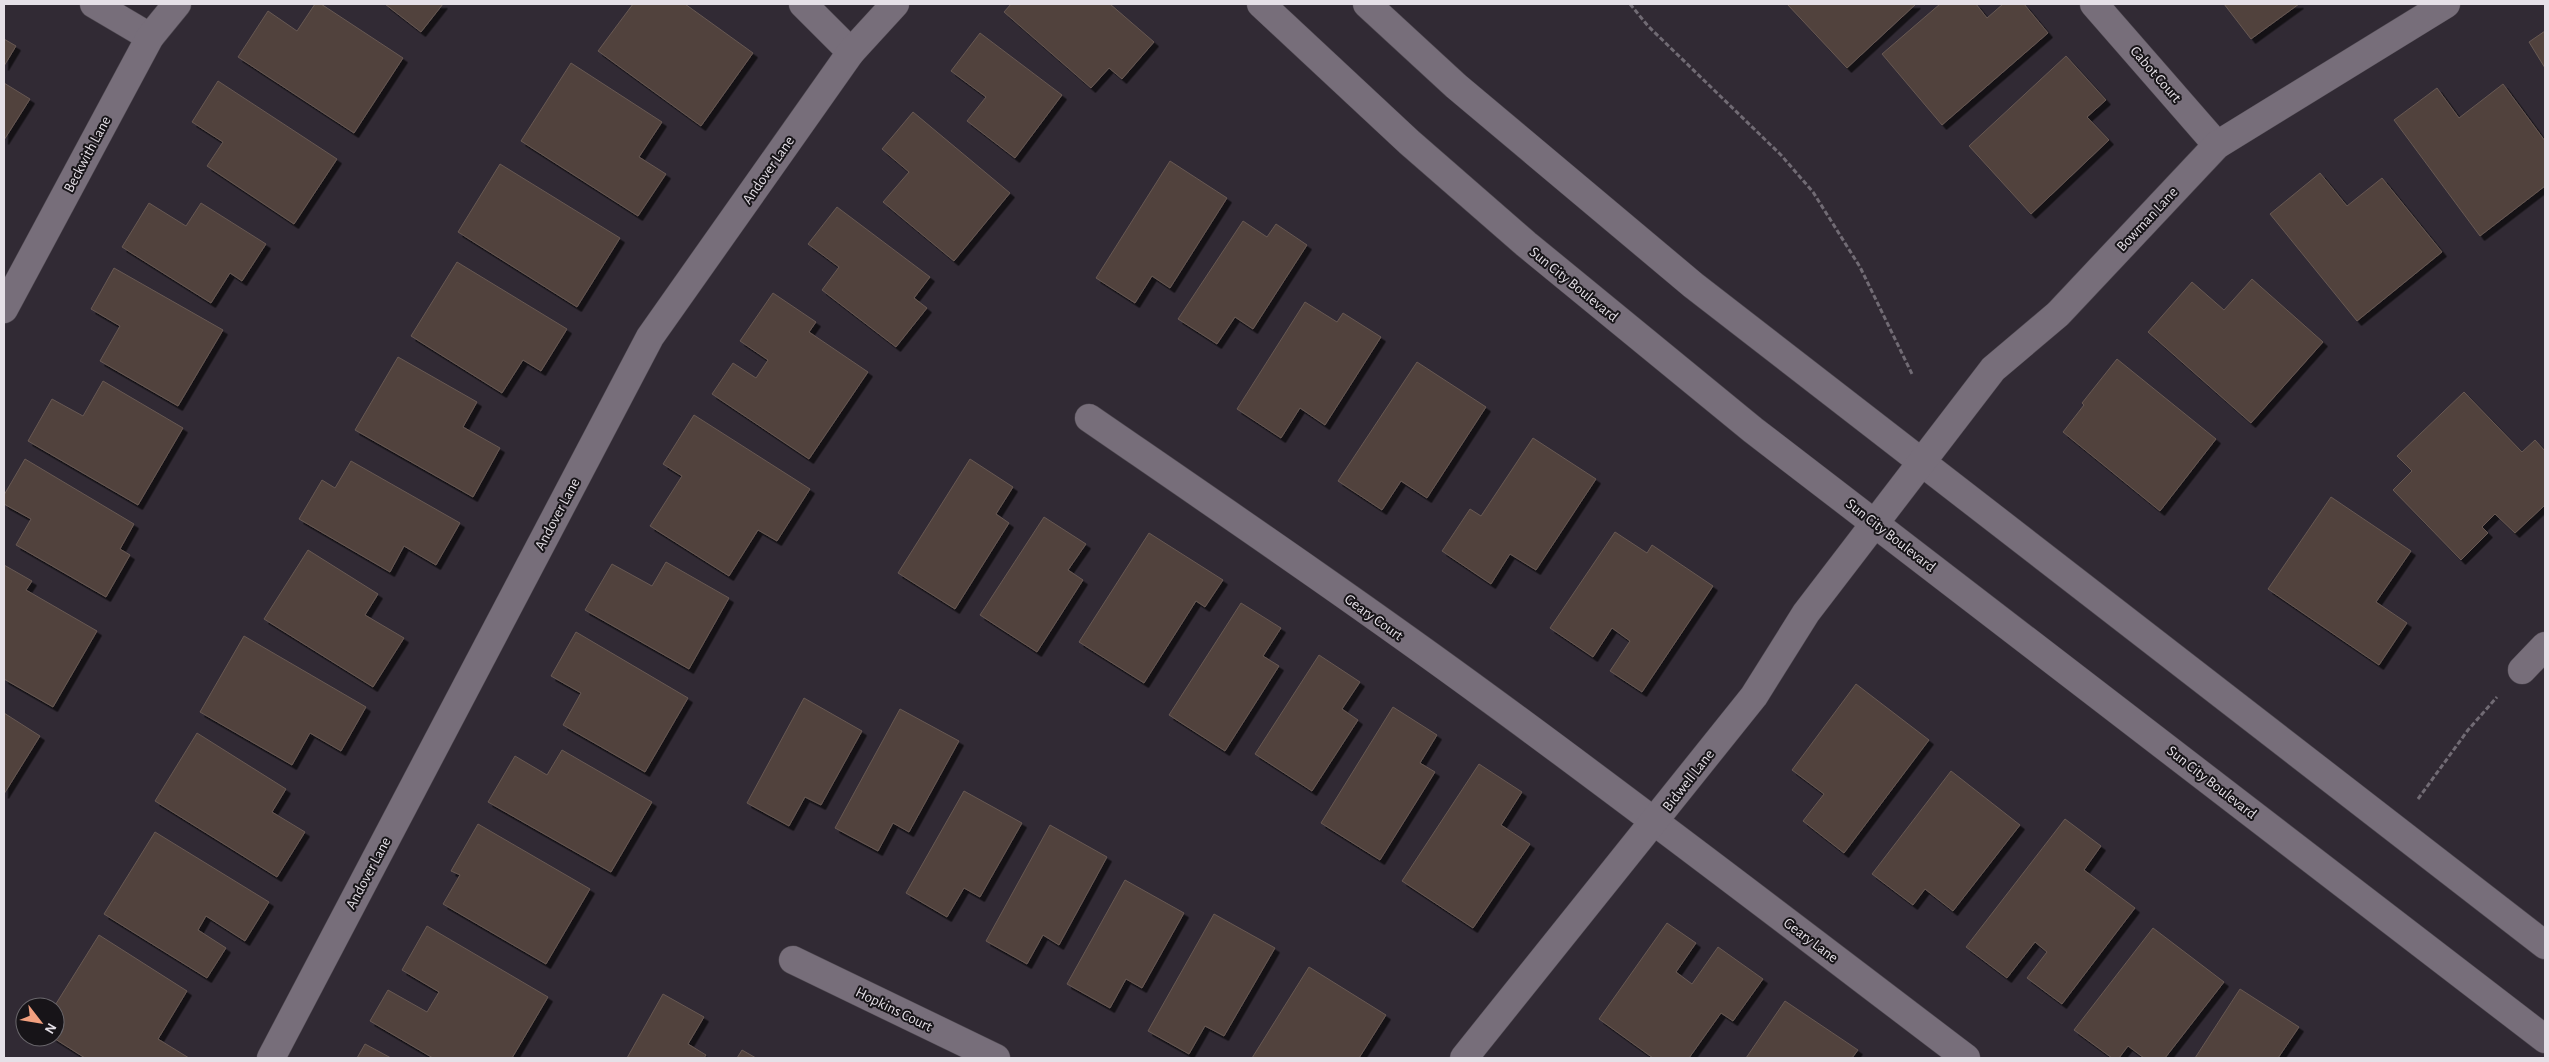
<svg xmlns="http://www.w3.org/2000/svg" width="2549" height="1062" font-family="'Alegreya Sans',sans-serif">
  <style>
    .building { fill: #51433e; stroke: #675853; filter: url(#shadow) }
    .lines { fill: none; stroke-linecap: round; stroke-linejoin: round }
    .minor-casing { stroke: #4e4850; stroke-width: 29 }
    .path { stroke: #716b74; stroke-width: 3; stroke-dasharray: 5 2.5; stroke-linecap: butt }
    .minor { stroke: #776e7a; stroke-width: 28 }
    .labels { text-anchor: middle; stroke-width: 4; stroke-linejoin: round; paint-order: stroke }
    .street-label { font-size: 15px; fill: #e5e0e7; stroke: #171418 }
  </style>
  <defs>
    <filter id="shadow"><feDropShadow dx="4.5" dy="4.5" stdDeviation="0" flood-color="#0009"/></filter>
  </defs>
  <rect width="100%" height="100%" fill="#312a34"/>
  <!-- building -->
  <g class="building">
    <path d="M315 4H321L403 58 354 133 238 57 268 11 297 31Z"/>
    <path d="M385 4H443L421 32Z"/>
    <path d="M633 4H685L753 53 701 126 598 51Z"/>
    <path d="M1011 4H1110L1154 42 1122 79 1109 68 1091 88 1004 12Z"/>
    <path d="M1787 4H1916L1847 68Z"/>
    <path d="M1940 4H1976L1987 18 2003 4H2024L2048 33 1942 125 1882 54Z"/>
    <path d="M2224 4H2299L2251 39Z"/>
    <path d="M2545 31V68L2529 42Z"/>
    <path d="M980 33 1062 95 1015 158 967 121 986 97 951 71Z"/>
    <path d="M4 39 16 46 4 66Z"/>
    <path d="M2066 56 2106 100 2087 117 2109 140 2031 214 1969 146Z"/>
    <path d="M571 63 662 122 639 157 666 174 638 216 521 141Z"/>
    <path d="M218 81 337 159 294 224 207 166 223 142 192 122Z"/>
    <path d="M4 83 30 99 4 140Z"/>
    <path d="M2503 84 2545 141V186L2480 236 2394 120 2437 88 2459 118Z"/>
    <path d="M913 112 1010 193 954 261 883 202 909 172 882 149Z"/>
    <path d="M1170 161 1227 198 1170 288 1152 276 1135 303 1096 278Z"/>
    <path d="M500 164 620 238 577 307 458 232Z"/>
    <path d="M2320 173 2347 206 2382 178 2442 252 2357 321 2270 214Z"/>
    <path d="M149 203 186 226 201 203 266 244 242 281 230 273 211 303 122 247Z"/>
    <path d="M837 207 930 277 914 298 927 308 896 347 822 290 839 267 808 244Z"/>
    <path d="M1243 221 1267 237 1276 224 1307 245 1253 329 1235 317 1217 344 1178 319Z"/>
    <path d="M457 262 567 329 541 371 523 360 502 393 411 336Z"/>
    <path d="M114 268 223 330 178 406 100 361 120 326 91 309Z"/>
    <path d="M2252 279 2323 342 2251 423 2148 332 2192 282 2224 310Z"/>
    <path d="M773 293 816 322 809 332 868 372 809 459 712 394 733 363 756 378 768 360 740 341Z"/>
    <path d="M1305 302 1337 322 1343 313 1381 337 1325 425 1300 408 1281 438 1237 409Z"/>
    <path d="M398 357 477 402 463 427 500 448 473 497 355 430Z"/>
    <path d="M2117 359 2216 439 2160 511 2063 432 2084 405 2082 403Z"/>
    <path d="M1417 362 1486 407 1427 498 1401 481 1382 510 1338 481Z"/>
    <path d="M103 381 183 428 138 505 28 441 52 399 83 416Z"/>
    <path d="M2464 392 2522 452 2535 440 2545 451V505L2515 533 2495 514 2482 527 2488 533 2461 560 2393 490 2412 471 2397 456Z"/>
    <path d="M694 415 810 489 777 541 758 530 729 576 650 526 682 476 663 464Z"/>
    <path d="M1533 438 1596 479 1536 570 1510 554 1491 584 1442 551 1470 509 1481 516Z"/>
    <path d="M25 459 134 524 120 549 130 555 106 597 16 545 31 519 4 504V495Z"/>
    <path d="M970 459 1013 487 996 514 1009 523 955 609 898 573Z"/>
    <path d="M351 461 460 523 436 565 404 546 390 572 299 519 322 480 335 488Z"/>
    <path d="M2331 497 2411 551 2376 602 2407 623 2379 665 2268 589Z"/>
    <path d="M1044 517 1086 544 1068 570 1083 580 1037 652 980 615Z"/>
    <path d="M1615 532 1647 553 1652 545 1713 586 1642 692 1610 671 1630 641 1612 628 1593 657 1550 628Z"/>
    <path d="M1149 533 1223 580 1205 607 1196 601 1144 683 1079 642Z"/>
    <path d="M308 550 378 594 365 615 404 638 373 687 264 619Z"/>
    <path d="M666 562 729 598 689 669 585 610 612 564 652 586Z"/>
    <path d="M4 565 32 581 26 590 97 631 53 707 4 679Z"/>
    <path d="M1241 603 1281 628 1263 656 1279 666 1225 751 1169 715Z"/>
    <path d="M576 632 688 698 645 772 563 725 581 693 551 676Z"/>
    <path d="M244 636 366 707 341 751 310 733 292 765 200 712Z"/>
    <path d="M1319 655 1360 682 1342 709 1358 720 1312 791 1255 754Z"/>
    <path d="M1856 684 1929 740 1844 853 1803 821 1824 794 1792 770Z"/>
    <path d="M804 698 862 731 821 805 805 797 789 826 747 803Z"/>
    <path d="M1393 707 1437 735 1420 763 1435 772 1380 860 1321 823Z"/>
    <path d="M900 709 959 741 909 832 893 823 878 851 835 828Z"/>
    <path d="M4 713 40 736 4 794Z"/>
    <path d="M197 733 286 789 272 812 305 832 277 877 155 801Z"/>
    <path d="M562 750 652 802 611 872 488 802 515 756 547 775Z"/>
    <path d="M1479 764 1522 792 1501 825 1530 844 1473 928 1402 881Z"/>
    <path d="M1951 771 2020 825 1953 911 1925 889 1913 905 1872 874Z"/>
    <path d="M964 791 1022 823 980 897 964 888 947 917 906 893Z"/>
    <path d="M2065 819 2101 846 2084 870 2135 908 2062 1004 2027 978 2047 952 2035 942 2007 978 1966 947Z"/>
    <path d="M478 824 590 889 546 964 443 904 460 875 451 871Z"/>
    <path d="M1050 825 1107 857 1059 945 1043 935 1027 964 986 941Z"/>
    <path d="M155 832 269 902 245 941 206 916 198 930 226 948 207 978 104 914Z"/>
    <path d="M1125 880 1184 913 1142 988 1126 979 1110 1008 1067 984Z"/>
    <path d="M1214 914 1275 948 1224 1036 1205 1026 1189 1054 1148 1031Z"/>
    <path d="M1667 923 1696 943 1676 972 1692 984 1718 947 1763 979 1733 1021 1721 1013 1689 1058H1653L1599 1019Z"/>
    <path d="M427 926 548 997 512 1058H433L370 1021 388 990 427 1012 439 992 402 970Z"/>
    <path d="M2153 928 2224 982 2165 1058H2144L2128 1046 2119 1058H2112L2074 1030Z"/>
    <path d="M99 935 187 991 158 1039 189 1058H85L52 1037H55L54 1007Z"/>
    <path d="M1309 967 1386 1015 1359 1058H1252Z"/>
    <path d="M2240 989 2299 1027 2278 1058H2195Z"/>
    <path d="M663 994 704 1017 688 1044 706 1055 704 1058H627Z"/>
    <path d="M1785 1001 1858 1050 1852 1058H1746Z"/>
    <path d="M365 1044 391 1058H357Z"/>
    <path d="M742 1050 756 1058H737Z"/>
  </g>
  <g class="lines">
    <!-- minor casing -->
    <g class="minor-casing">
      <g id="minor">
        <path d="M94 4 150 37"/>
        <path d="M803 4 851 52"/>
        <path d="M1261 4 1409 142 1526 244 1753 430 2545 1039"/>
        <path d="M1367 4 1456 86 1693 285 2545 945"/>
        <path d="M2094 4 2217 145"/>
        <path d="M4 309 150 37 177 4"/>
        <path d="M1089 418C1224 511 1359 603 1491 700 1651 817 1808 938 1966 1058"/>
        <path d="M2522 670 2545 646"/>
        <path d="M793 960 996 1058"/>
        <path d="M271 1058 650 337 851 52 895 4"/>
        <path d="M1464 1058 1754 696 1806 613 1993 369 2058 314 2217 145 2446 4"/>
      </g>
    </g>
    <!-- path -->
    <g class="path">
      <path d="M1630 4 1648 26 1781 155 1813 192 1860 267 1912 374"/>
      <path d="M2418 799 2468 730 2497 697"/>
    </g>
    <!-- minor -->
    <use href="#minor" class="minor"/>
  </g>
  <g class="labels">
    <!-- street labels -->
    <g class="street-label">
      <text transform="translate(2156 74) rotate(49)" y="5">Cabot Court</text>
      <text transform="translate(87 154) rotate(-62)" y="5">Beckwith Lane</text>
      <text transform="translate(768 170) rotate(-55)" y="5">Andover Lane</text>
      <text transform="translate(2147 219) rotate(-47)" y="5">Bowman Lane</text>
      <text transform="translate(1574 284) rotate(39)" y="5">Sun City Boulevard</text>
      <text transform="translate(557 514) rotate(-62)" y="5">Andover Lane</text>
      <text transform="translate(1891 535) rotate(38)" y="5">Sun City Boulevard</text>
      <text transform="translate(1374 617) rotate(36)" y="5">Geary Court</text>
      <text transform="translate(1688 780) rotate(-52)" y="5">Bidwell Lane</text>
      <text transform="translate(2212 782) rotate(38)" y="5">Sun City Boulevard</text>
      <text transform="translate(368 873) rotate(-62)" y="5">Andover Lane</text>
      <text transform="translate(1811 940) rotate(37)" y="5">Geary Lane</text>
      <text transform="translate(894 1009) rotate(26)" y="5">Hopkins Court</text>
    </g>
  </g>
  <!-- border -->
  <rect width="2549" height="1062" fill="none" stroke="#e5e0e7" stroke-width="10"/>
  <!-- north arrow -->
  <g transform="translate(40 1022) rotate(121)"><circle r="24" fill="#171418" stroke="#69666b"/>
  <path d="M0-4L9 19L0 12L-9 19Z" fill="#f2a07f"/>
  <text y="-8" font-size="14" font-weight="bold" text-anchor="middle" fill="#e5e0e7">N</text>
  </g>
</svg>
